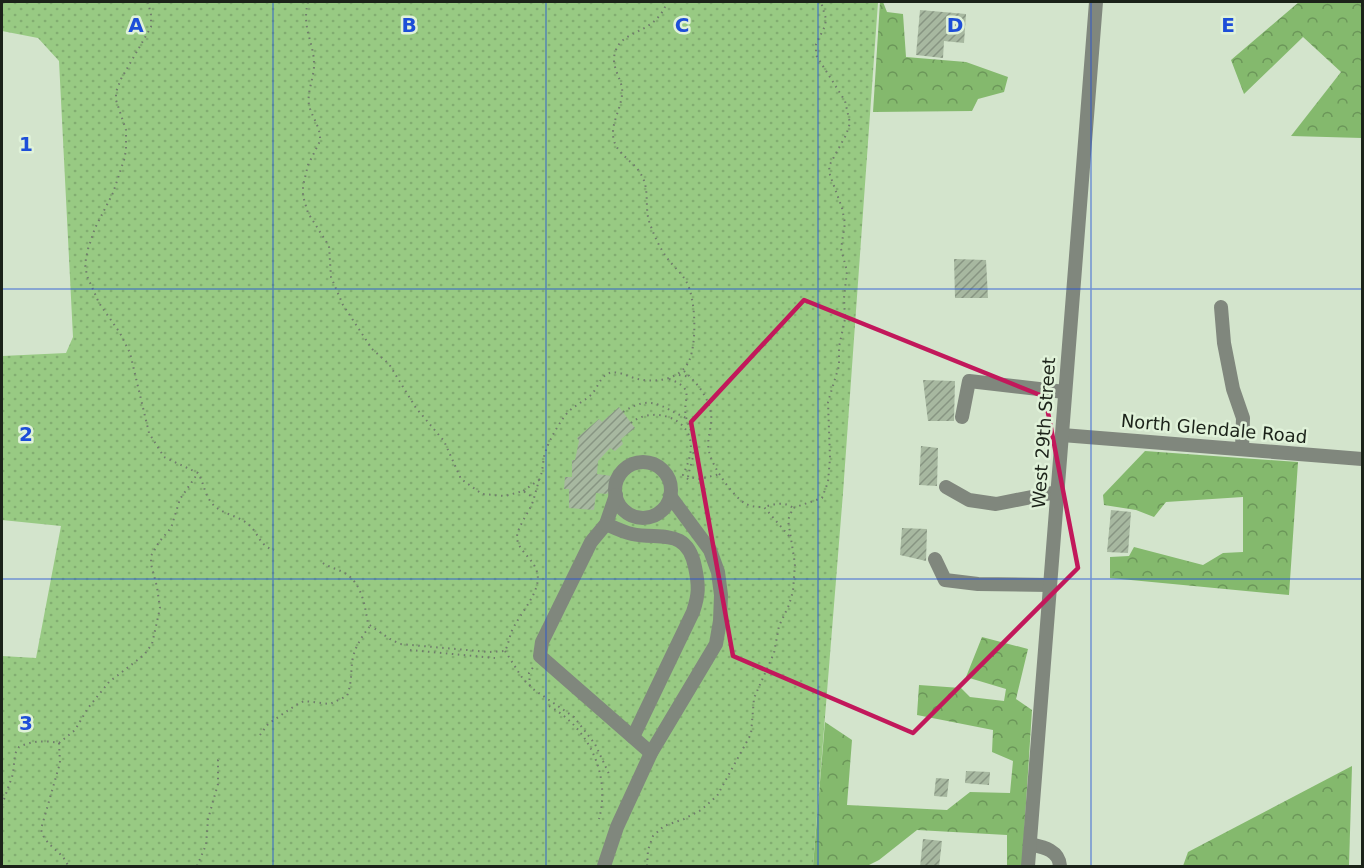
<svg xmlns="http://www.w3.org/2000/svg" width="1364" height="868" font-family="'DejaVu Sans',sans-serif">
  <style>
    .grass { fill: url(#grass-dots) }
    .forest { fill: url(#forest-crowns) }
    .building { fill: url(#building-hatch) }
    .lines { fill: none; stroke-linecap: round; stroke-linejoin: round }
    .path { stroke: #707b6c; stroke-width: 2; stroke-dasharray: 1.5 4.5; stroke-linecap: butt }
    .minor { stroke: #80877d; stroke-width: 14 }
    .marked { fill: none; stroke: #c2185b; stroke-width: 4.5; stroke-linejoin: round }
    .grid { fill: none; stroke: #1d4ed8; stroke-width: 1.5; stroke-opacity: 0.55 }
    .labels { text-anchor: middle; stroke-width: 5; stroke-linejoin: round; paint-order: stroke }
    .street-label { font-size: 18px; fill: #1b2219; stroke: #e0f2d9 }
    .grid-label { font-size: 20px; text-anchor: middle; font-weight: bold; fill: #1d4ed8; stroke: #e0f2d9; stroke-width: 5; stroke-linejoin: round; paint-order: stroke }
  </style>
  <defs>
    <pattern id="grass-dots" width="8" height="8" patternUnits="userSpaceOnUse" patternTransform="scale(1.5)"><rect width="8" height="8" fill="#98ca83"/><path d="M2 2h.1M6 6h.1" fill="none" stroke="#82ad71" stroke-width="1.8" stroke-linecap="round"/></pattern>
    <pattern id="forest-crowns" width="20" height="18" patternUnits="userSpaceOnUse" patternTransform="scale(1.5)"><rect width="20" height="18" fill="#84b96d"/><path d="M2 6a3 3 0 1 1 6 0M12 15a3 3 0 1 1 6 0" fill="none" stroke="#6b9659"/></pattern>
    <pattern id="building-hatch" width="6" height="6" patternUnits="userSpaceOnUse" patternTransform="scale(1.5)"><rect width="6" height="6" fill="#a7b8a0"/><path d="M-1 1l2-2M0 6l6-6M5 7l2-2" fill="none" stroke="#879582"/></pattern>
  </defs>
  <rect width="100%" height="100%" fill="#d3e4cc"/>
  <!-- grass -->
  <path class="grass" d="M2 2H878L843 493 813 866H2V656L36 658 61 526 2 520V356L66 353 73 337 59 61 38 38 2 31Z"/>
  <!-- forest -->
  <g class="forest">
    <path d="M880 2H883L887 12 903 14 906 57 966 62 1008 77 1004 92 978 99 972 111 873 112Z"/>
    <path d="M1299 2H1362V138L1291 136 1341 72 1303 37 1244 94 1231 60Z"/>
    <path d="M1145 451 1298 462 1289 595 1110 578V557L1129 556 1134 547 1203 565 1223 553 1243 552V497L1166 502 1154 517 1136 510 1104 505 1103 495Z"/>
    <path d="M982 637 1028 649 1016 699 1032 710 1022 866H1007V835L917 830 879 860 867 866H813L825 722 852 740 847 805 947 810 970 792 1010 793 1013 761 992 752 993 730 917 715 919 685 961 688 970 697 1004 701 1006 689 966 677Z"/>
    <path d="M1352 766 1349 866H1183L1188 852Z"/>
  </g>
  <!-- building -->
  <g class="building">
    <path d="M920 10 966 14 964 43 944 41 943 58 916 55Z"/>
    <path d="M954 259 986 260 988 298H955Z"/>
    <path d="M923 380 955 381 954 421H928Z"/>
    <path d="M619 407 635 428 621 439 623 444 615 451 610 448 598 461 597 474 612 476 611 488 607 494 596 493 594 510 569 508V489H564L565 477H572V460H575L579 441 577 438 599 419 602 422Z"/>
    <path d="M921 446 938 448 937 486 919 485Z"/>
    <path d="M1111 510 1131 512 1128 553 1107 552Z"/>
    <path d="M902 528 927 529 926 561 900 555Z"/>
    <path d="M966 771 990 772 989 785 965 783Z"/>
    <path d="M936 778 949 779 947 797 934 796Z"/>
    <path d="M923 839 942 841 939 867H920Z"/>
  </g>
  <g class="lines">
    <!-- path -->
    <g class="path">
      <path d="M148 2 151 15V27L121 79 116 92V100L126 130V150L124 160 113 193 95 228 88 249 85 264 87 276 99 303 120 333 130 353 149 433 164 457 198 473C203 481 204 491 209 499 217 514 236 514 248 524 259 533 259 546 274 550"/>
      <path d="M308 2C301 29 315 43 314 67 313 80 307 93 309 105 312 118 321 127 320 141L308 165 303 186V196L308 213 329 246 331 277 343 305 372 349 389 364 416 408 444 441 461 479 482 494 505 496 523 491 534 498 539 480 523 491"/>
      <path d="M684 371C696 382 709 397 711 414 713 426 706 438 709 451 711 465 733 497 746 504 752 507 758 507 764 507"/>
      <path d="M679 375 691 377"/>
      <path d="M669 379C697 389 682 398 686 417 688 425 692 432 694 440 696 453 690 465 688 477L700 479 720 474"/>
      <path d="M623 412C651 394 660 406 686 418"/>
      <path d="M631 423C648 408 684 414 690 439 693 451 688 464 683 475L689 480"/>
      <path d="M539 480C544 470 542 460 546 450 550 439 561 419 569 411 576 405 584 401 591 395 597 389 600 378 607 374 617 369 628 377 638 379 656 383 680 380 689 361 697 343 696 298 686 281 682 274 677 270 672 264 662 253 655 238 650 224 644 209 650 191 642 176 635 162 619 156 614 141 609 123 624 106 622 88 620 76 611 66 615 53 621 28 655 36 667 2"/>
      <path d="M789 536 764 507C774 504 785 501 793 508"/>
      <path d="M323 563C330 568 342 570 349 576 363 588 365 607 368 624L390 639 400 644 489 652 505 651C508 645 509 639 511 633 518 614 545 590 536 569 531 557 517 549 517 537 517 527 531 510 534 498"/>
      <path d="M410 650 495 658"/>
      <path d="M505 651 523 679 533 689 574 717 595 744 609 774"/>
      <path d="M530 686 529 673 534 666"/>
      <path d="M549 706C589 728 611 775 599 819"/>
      <path d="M260 735 268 724 296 705 304 701 330 704 347 696C353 679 350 671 353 657 356 645 363 635 370 626"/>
      <path d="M59 743 60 763 41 829C44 846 63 851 68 866"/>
      <path d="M2 805 13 774 15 754 19 747C31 741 45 740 59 743L75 730 88 708 109 682 144 655 152 644 160 608 157 587 151 564V556L159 542 171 528 180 499 198 473"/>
      <path d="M197 866 206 845 208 819 218 784V760L221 758"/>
      <path d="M647 866 648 850 653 836 664 826 684 819 701 810 717 796 751 734 754 698 774 653 779 626 789 605 793 591 795 564 788 520 793 508 822 498 828 482 830 458 828 402 839 366V347L845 319 844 298 847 271 841 249 845 223 842 208 830 175 829 166 846 135 850 123 845 101 816 55V44L825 26 826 19 821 2"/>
    </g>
    <!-- minor -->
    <g class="minor">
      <path d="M1221 307 1224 343 1233 389 1243 418 1242 449"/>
      <path d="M962 417 969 381 1065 392"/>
      <path d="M1062 435 1362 459"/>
      <circle cx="643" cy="490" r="28"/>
      <path d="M946 487 969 500 996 504 1057 492"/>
      <path d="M616 495 606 524 591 542 542 642 540 656 651 753"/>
      <path d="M606 524C615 528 623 532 632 534 660 540 687 527 695 567 699 586 699 594 693 612L633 737"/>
      <path d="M935 559 945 580 978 584 1050 585"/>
      <path d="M1030 844C1043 847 1059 850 1060 866"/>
      <path d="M604 866 617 827 651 753 716 644 720 621 721 595 718 572 710 550 670 496"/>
      <path d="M1028 866 1096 2"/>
    </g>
  </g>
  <!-- marked area -->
  <path class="marked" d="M804 300 1045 397 1078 568 913 733 733 656 691 422Z"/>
  <!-- grid -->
  <path class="grid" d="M273 2V866M546 2V866M818 2V866M1091 2V866M2 289H1362M2 579H1362"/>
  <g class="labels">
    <!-- street labels -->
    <g class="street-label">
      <text transform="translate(1214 429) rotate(5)" y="6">North Glendale Road</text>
      <text transform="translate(1044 433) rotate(-86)" y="6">West 29th Street</text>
    </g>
  </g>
  <g class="grid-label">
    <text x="136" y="32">A</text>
    <text x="409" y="32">B</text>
    <text x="682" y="32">C</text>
    <text x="955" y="32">D</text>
    <text x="1228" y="32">E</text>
    <text x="26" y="151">1</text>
    <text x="26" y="441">2</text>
    <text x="26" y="730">3</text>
  </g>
  <!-- border -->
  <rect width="1364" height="868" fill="none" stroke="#1b2219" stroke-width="6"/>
</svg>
